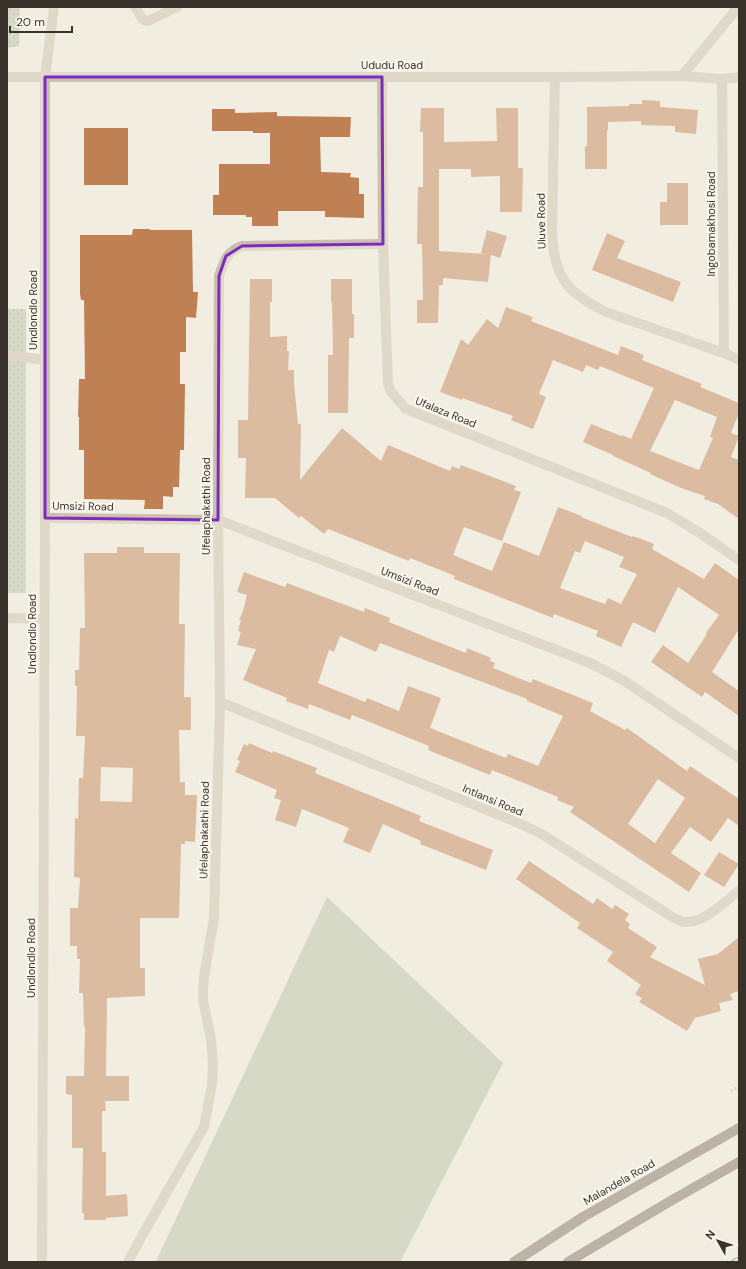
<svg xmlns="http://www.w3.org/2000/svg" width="746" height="1269" font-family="'DM Sans',sans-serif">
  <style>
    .grass { fill: url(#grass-dots) }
    .green { fill: #b1c1a2 }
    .building { fill: #bf8053; fill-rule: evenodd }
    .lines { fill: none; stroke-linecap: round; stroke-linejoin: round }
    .path { stroke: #b6aa98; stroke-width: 2.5; stroke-dasharray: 2 2; stroke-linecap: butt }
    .minor { stroke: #cac0ad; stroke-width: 10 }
    .major { stroke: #7a6c5e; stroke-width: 10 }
    .rail-casing { stroke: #39322b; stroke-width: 4.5 }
    .rail { stroke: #faf6ee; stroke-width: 3; stroke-dasharray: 9; stroke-linecap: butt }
    .marked { fill: none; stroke: #7b2cbf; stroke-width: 3; stroke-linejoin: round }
    .labels { text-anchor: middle; stroke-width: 4; stroke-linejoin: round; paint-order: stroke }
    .street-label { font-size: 11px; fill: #39322b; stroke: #faf6ee }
  </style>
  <defs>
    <pattern id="grass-dots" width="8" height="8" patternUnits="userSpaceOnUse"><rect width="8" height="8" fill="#b1c1a2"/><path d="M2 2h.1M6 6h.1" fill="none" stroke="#919d84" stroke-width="1.8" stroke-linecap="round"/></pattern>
  </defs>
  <rect width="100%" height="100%" fill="#f2ede1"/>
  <!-- grass -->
  <g class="grass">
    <path d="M7 7H20L19 46 7 48Z"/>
    <rect x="7" y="309" width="19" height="284"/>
  </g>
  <!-- green -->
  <path class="green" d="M327 897 503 1063 400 1262 156 1261Z"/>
  <!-- building -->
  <g class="building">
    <path d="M642 100 660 101V107L698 110 696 134 675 132V126L641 125V121L608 122V130H607V169H585V146H587V107L629 106V104H642Z"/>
    <path d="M421 108H444V142L497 141 496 108H518V168H523L522 212H500V176L471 177V169H439V251L487 254 481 253 487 230 507 236 500 258 491 255 488 282 443 278V285H439L438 323H417V300H423L422 244H417L418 187H423V132H420Z"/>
    <path d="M212 109H235V113L277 112V116L351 117 350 137H320L321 172 351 173 350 177 359 178V194H364V218L325 217V211H278V226H252V217H246V215H213V195H219V164H270V133H253V131H212Z"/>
    <rect x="84" y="128" width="44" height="57"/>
    <path d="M667 183H688V225H660V202H667Z"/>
    <path d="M133 229H150V230H192L193 292H198L196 318 186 317V352H180V384H185L184 450H180L179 487H173V497L163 496V509H144L145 500 84 499V450H79V417H78L79 379H85L84 300H81L80 294V235H132Z"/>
    <path d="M607 233 625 241 617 258 681 282 673 302 592 270Z"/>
    <path d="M250 279H272V302H270V337L287 336V351H289L288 370H294V383L298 424H301L300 480 342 428 381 461 388 445 450 471 452 466 459 469 461 465 516 486 514 490 521 492 502 541 464 527 453 555 492 571 504 542 539 556 558 507 582 516 581 517 632 537V536L639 538 654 544 652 549 704 579 715 563 739 580V629L712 672 739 691V716L705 692 702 697 651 662 663 645 688 663 707 634 706 633 719 615 678 587 655 633 633 622 621 647 596 636 598 631 554 614 553 618 454 579 455 576 410 558 409 561 328 529 324 534 301 516 299 518 275 498H245L246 458H238V420H248ZM585 541 624 557 619 567 637 574 621 604 608 598 605 604 560 588 575 551 580 553Z"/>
    <path d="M331 279H352V314H354V338H349L348 413H328V355H333L332 302H331Z"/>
    <path d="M506 307 533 317 531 321 618 355 621 346 644 355 642 360 702 384 700 387 739 403V413L731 433 739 436 731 457 739 460V519L718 504 704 499 705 496 681 488 650 474 651 473 613 456V455L583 442 591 424 621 436 622 435 631 439 654 388 600 366 598 370 586 365 583 372 553 360 539 394 546 397 533 429 511 420 513 416 462 398V400L440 392 461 339 468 345 487 319 498 328ZM675 400 717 417 710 437 713 438 699 470 650 451Z"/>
    <path d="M117 547H144V553H180L179 624H185L184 697H191V730H179L180 782H185V795H197L195 842 185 841V844H181L179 918H140V968H145V996L107 998 106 1076H129V1101H105L106 1111H102V1152H106V1196L127 1194 128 1216 106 1218V1220H84V1213H82L83 1148H72V1095L66 1094V1076H84L85 1027H84L83 993H79L80 959H77V946H70V908H78L80 878 74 877 75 818 78 819 79 778H83L85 736H76L77 686H75V670H79L80 628H85L84 553H117ZM101 767 133 768 132 802 100 801Z"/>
    <path d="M244 572 285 587 287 583 364 612 365 608 390 618 389 622 428 638 466 653 467 648 491 658 490 661 495 663 493 668 531 683 533 679 593 703 590 711 625 730 627 728 687 771 690 766 739 799V826L728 818 711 842 690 827 671 853 701 873 689 892 570 812 574 807 557 800 558 797 492 770 490 775 450 759 428 750 429 746 352 715 350 720 309 704 308 709 286 701 287 698 243 680 256 649 237 645 241 632 238 631 241 620H239L243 611 247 595 237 592ZM340 636 376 652 380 643 527 699V701L563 716 538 766 508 754 506 758 430 728 441 698 408 686 399 711 367 698 365 702 318 683 329 650 334 652ZM658 779 685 798 655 843 628 824Z"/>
    <path d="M249 743 272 753 273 751 317 768 315 773 421 816 419 821 493 850 486 870 420 844 421 841 383 824 370 853 343 842 349 828 302 809 296 827 275 820 281 800 274 798 277 790 235 772 240 761 237 760 244 744 248 746Z"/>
    <path d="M719 852 739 864 724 887 704 875Z"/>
    <path d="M529 861 593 904 597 898 612 909 615 905 629 914 625 920 630 924 628 928 657 947 650 957 705 985 698 959 718 954 739 937V991L730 994 733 1000 719 1003 721 1011 695 1018 687 1031 639 1002 642 998 635 994 641 985 607 961 613 952 577 928 580 923 516 879Z"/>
  </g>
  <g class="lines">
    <!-- path -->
    <path class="path" d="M731 1091 739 1086"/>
    <!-- minor -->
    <g class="minor">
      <path d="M135 7 143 20 148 21 177 7"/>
      <path d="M682 76 738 7"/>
      <path d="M7 77H555L682 76 722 79 739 77"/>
      <path d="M382 77 383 244 388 384 391 392 406 409 667 513 700 533 739 560"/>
      <path d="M555 77 552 229C553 275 565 292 606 312L724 353"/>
      <path d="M722 79 724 353 739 360"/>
      <path d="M7 355 45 360"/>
      <path d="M45 518 218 520 590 663 623 680 739 758"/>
      <path d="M7 618 44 619"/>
      <path d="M220 702 514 821 540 833 674 918C678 920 682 922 686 922 705 923 725 901 739 891"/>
      <path d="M42 1262 45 518V77L54 7"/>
      <path d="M128 1262 143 1234 204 1127 212 1085 213 1063 211 1039 203 1000V988L204 977 214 918 220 702 218 520 219 276C225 260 226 252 242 246L383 244"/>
    </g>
    <!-- major -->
    <g class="major">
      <path d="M514 1262 583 1217 739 1128"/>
      <path d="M568 1262 667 1203 739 1162"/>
    </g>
    <!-- rail casing -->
    <g class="rail-casing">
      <path id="rail" d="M733 1262 739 1259"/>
    </g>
    <!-- rail -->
    <use href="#rail" class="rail"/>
  </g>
  <!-- marked area -->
  <path d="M0 0H746V1269H0ZM45 77H382L383 244 242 246 226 256 219 276 218 520 45 518Z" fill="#f2ede1" fill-opacity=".55" fill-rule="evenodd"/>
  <path class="marked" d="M45 77H382L383 244 242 246 226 256 219 276 218 520 45 518Z"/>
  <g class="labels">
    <!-- street labels -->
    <g class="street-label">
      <text x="392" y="69">Ududu Road</text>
      <text transform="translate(541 221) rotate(-91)" y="4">Uluve Road</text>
      <text transform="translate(711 224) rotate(-90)" y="4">Ingobamakhosi Road</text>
      <text transform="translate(33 310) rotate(-90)" y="4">Undlondlo Road</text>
      <text transform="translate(446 412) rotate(22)" y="4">Ufalaza Road</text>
      <text transform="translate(83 506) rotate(1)" y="4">Umsizi Road</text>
      <text transform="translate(206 506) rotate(-90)" y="4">Ufelaphakathi Road</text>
      <text transform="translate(410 581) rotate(21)" y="4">Umsizi Road</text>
      <text transform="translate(32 634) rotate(-90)" y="4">Undlondlo Road</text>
      <text transform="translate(493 800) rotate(23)" y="4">Intlansi Road</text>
      <text transform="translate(204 830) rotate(-89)" y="4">Ufelaphakathi Road</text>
      <text transform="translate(31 958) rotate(-90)" y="4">Undlondlo Road</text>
      <text transform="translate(619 1182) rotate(-30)" y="4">Malandela Road</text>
    </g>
  </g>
  <!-- border -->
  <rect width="746" height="1269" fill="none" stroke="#39322b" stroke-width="16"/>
  <!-- north arrow -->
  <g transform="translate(718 1241) rotate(309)" stroke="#faf6ee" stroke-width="3" paint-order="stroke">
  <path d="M0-3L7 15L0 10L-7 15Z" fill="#39322b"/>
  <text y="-6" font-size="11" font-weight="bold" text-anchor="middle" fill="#39322b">N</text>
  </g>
  <!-- scale -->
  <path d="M10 26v6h62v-6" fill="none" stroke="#39322b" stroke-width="2"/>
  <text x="16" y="26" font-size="12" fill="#39322b" stroke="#faf6ee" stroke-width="3" paint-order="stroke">20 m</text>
</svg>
